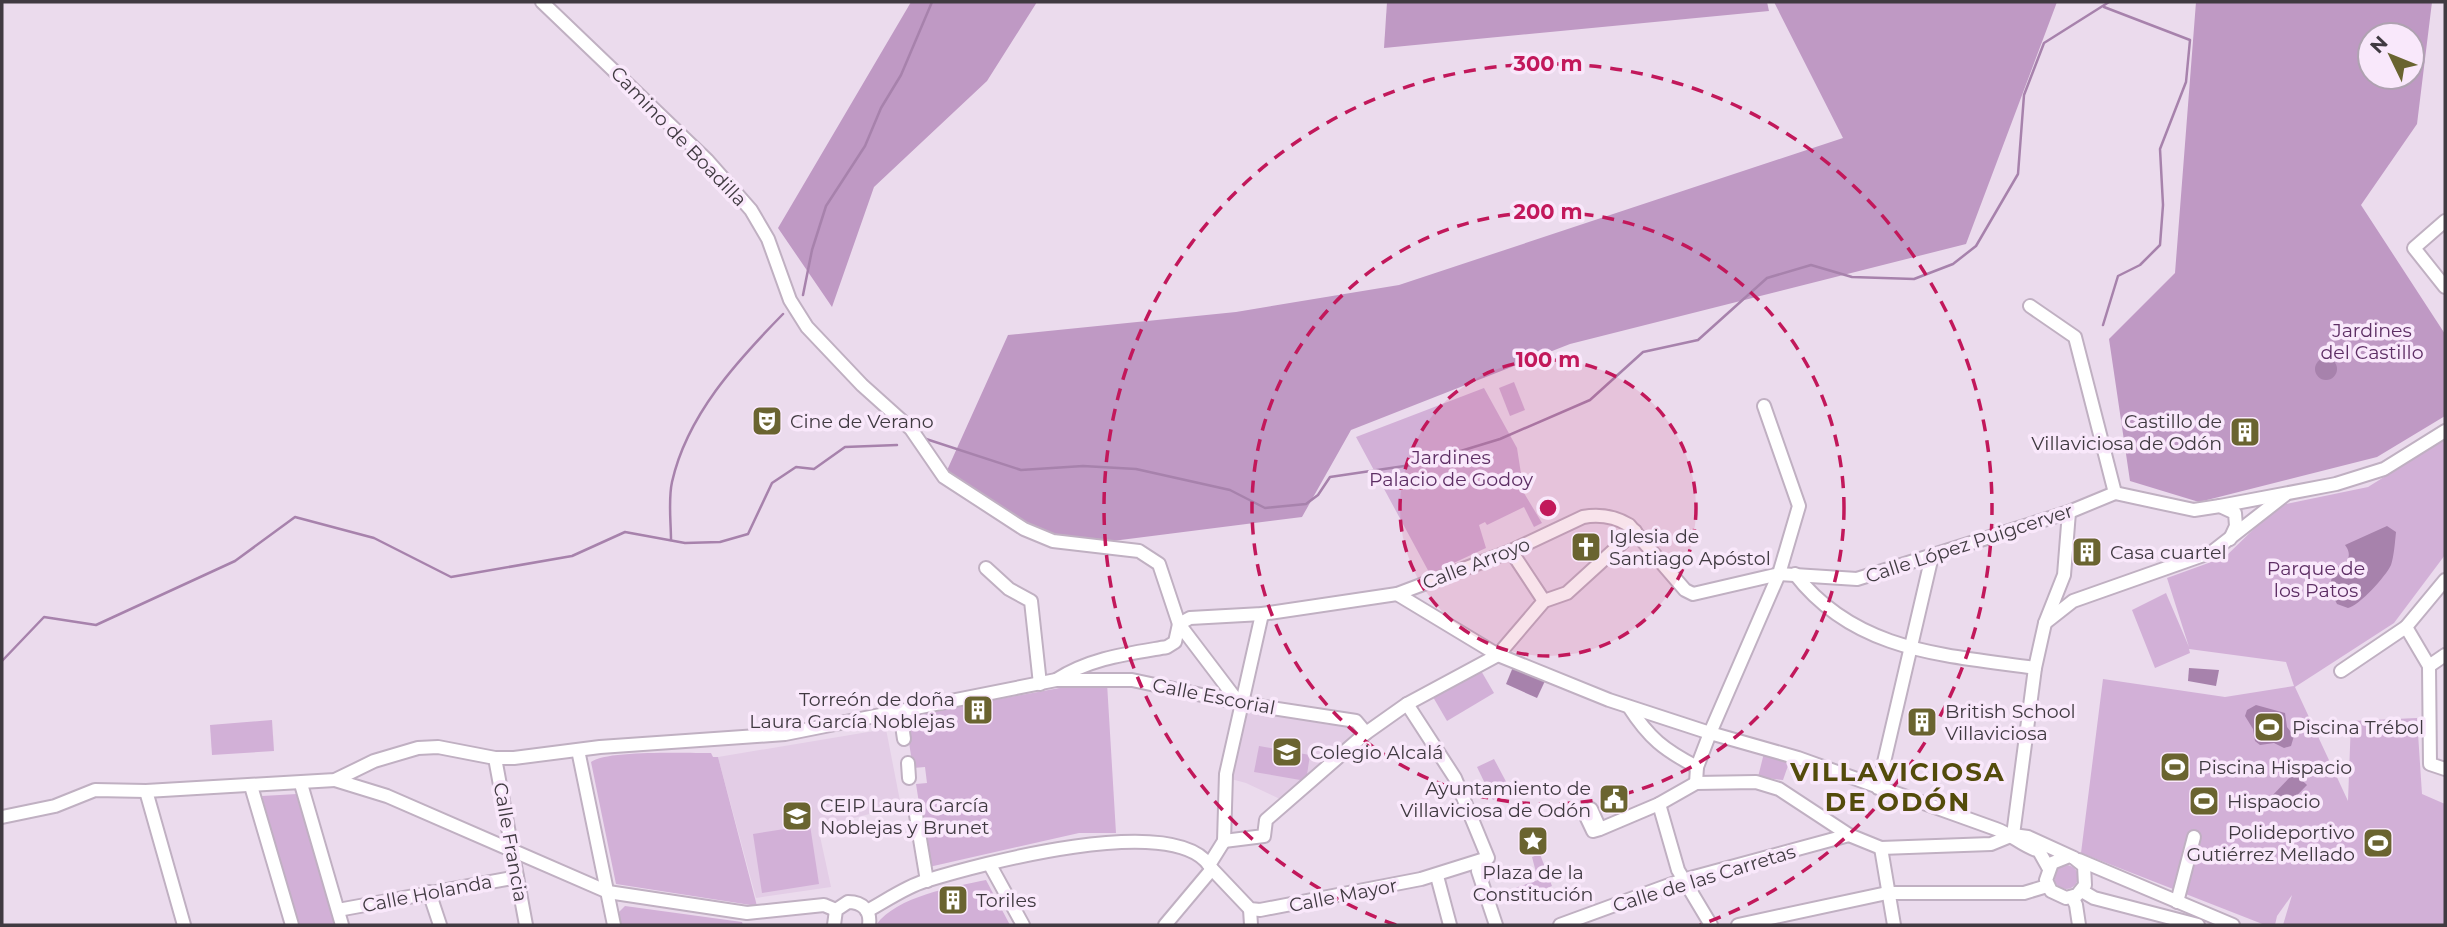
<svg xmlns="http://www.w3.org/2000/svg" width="2447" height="927" font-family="Montserrat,sans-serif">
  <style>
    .built { fill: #e3cde6 }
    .green { fill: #d2b0d7 }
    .forest { fill: #bf99c4; fill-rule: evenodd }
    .water { fill: #a782ac }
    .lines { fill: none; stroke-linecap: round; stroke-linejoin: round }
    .stream { stroke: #a782ac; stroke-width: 2.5 }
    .minor-casing { stroke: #c0b0c2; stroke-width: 16 }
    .minor { stroke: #fff; stroke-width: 12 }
    .ring { fill: none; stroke: #c2185b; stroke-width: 3.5; stroke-dasharray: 12 9 }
    .labels { text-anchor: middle; stroke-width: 7; stroke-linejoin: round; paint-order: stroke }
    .street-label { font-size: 19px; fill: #403a41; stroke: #f9e8fb }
    .park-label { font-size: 19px; fill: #5d2e64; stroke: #f9e8fb }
    .poi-label { font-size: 19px; fill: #403a41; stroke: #f9e8fb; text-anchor: start }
    .district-label { font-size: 26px; font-weight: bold; letter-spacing: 2px; fill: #534b0b; stroke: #f9e8fb }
    .centre { fill: #c2185b; stroke: #f9e8fb; stroke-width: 3.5 }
    .ring-label { font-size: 21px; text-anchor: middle; font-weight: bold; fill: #c2185b; stroke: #f9e8fb; stroke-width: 7; stroke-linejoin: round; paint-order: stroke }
  </style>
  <rect width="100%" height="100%" fill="#ebdbed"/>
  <!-- built -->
  <g class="built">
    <path d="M1243 709 1330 725 1353 724 1360 735 1284 801 1246 783 1231 779Z"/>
    <path d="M886 729 901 806 818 827 831 887 756 898 718 757Z"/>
  </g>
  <!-- green -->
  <g class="green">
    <path d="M1514 382 1525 410 1510 416 1499 388Z"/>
    <path d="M1484 388 1517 448 1524 493 1542 523 1534 527 1524 507 1487 525 1485 522 1479 525 1486 548 1430 574 1356 437Z"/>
    <path d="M2445 439V555L2394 623 2295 687 2348 801 2351 721 2417 718 2422 794 2445 804V925H2283L2292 895 2277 916 2275 925H2265L2081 853 2103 679 2225 697 2294 686 2286 662 2189 649 2190 653 2155 668 2132 610 2166 593 2189 647 2167 578 2225 557 2262 521 2286 504 2368 487Z"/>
    <path d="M1480 669 1494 693 1447 721 1433 697Z"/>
    <path d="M1107 683 1116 833H1079L929 867 916 784 927 783 925 767 913 768 905 717 964 705 967 724 992 715 988 701 1065 687Z"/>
    <path d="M272 720 274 751 212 755 210 725Z"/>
    <path d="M1259 746 1310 755 1306 781 1254 772Z"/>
    <path d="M711 753 713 757H718L757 906 616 884 591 762C605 750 689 753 711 753Z"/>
    <path d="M1764 753 1790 760 1783 780 1758 777Z"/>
    <path d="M1494 759 1511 791 1493 800 1477 767Z"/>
    <path d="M297 794 336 925H297L262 796Z"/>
    <path d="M810 825 819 884 762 893 753 834Z"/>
    <path d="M1540 854 1552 886 1520 899 1515 888 1538 880 1532 857Z"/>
    <circle cx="2066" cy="877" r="12"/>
    <path d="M986 880 1010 925H876C897 896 953 887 986 880Z"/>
    <path d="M625 906 742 922 743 925H621L619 912Z"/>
  </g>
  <!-- forest -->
  <g class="forest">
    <path d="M911 2H1037L987 81 874 187 832 307 778 228Z"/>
    <path d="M1387 2H1767L1769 11 1384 48Z"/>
    <path d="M1774 2H2057L1966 244 1570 344 1351 430 1302 517 1081 545 1053 541 944 477 1008 335 1236 312 1399 285 1843 138Z"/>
    <path d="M2196 2H2432L2417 124 2361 205 2445 334V416L2377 457 2199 502 2130 481 2109 339 2175 273ZM2370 35H2412V77H2370Z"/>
  </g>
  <!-- water -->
  <g class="water">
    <circle cx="2326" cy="369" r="11"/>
    <path d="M2387 526 2396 532C2395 542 2394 556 2391 565 2386 576 2359 606 2348 608L2337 604 2329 588 2335 567C2348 566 2353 555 2345 545Z"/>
    <path d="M1513 667 1545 681 1537 698 1506 684Z"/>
    <path d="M2189 668 2219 670 2216 686 2188 681Z"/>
    <path d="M2256 705 2285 713 2287 727 2294 736 2291 746 2284 748 2274 743 2260 745 2255 741 2253 729 2245 716 2247 710Z"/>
    <path d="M2294 773 2307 785 2282 811 2269 799Z"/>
  </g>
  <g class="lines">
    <!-- stream -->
    <g class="stream">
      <path d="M803 295 812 250 826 206 865 146 881 108 901 75 932 2"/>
      <path d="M2103 325 2118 276 2140 265 2160 245 2163 205 2160 149 2186 82 2190 40 2104 7"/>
      <path d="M923 438 1021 470 1083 466 1136 469 1230 490 1265 508 1306 504 1318 495 1330 477 1418 464 1500 439 1590 400 1643 352 1698 340 1767 278 1811 265 1852 277 1914 279 1953 264 1976 246 2018 174 2024 95 2044 43 2109 2"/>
      <path d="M671 540C671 522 668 500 672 482 687 415 737 361 783 314"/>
      <path d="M2 661 44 617 96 625 235 561 295 517 374 538 451 577 572 556 625 532 685 543 720 542 748 534 772 483 796 467 814 469 845 447 897 445"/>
    </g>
    <!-- minor casing -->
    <g class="minor-casing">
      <g id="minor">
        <path d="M542 2 707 160 751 210 768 239 790 300 807 327 862 385 911 429 944 477 1024 529 1053 541 1139 551 1159 564 1179 624 1239 703"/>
        <path d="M2445 221 2414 248 2445 287"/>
        <path d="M2030 306 2075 337 2115 493"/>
        <path d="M2115 493 2194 510 2220 506 2336 484 2384 469 2445 431"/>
        <path d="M2220 506 2235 513 2236 526 2230 539"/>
        <path d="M1511 551 1544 601"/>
        <path d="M986 568 1009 589 1031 601 1040 684"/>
        <path d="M1795 574C1855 652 1945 655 2035 668"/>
        <path d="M1397 594 1498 655 1609 700 1710 733 1798 758 1996 829C2013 835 2022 846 2039 851L2048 867"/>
        <path d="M2045 623 2073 601 2212 552 2285 495"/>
        <path d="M1179 624 1190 618 1262 614 1397 594 1511 551 1583 517C1600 514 1614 516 1629 525L1685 590 1693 594 1779 574 1857 579 2069 512 2115 493"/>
        <path d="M2406 627 2429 666 2430 764 2445 769"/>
        <path d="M2429 666 2445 655"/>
        <path d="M2341 671 2406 627 2445 580"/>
        <path d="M1056 680H1132L1239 703 1356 721 1366 733"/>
        <path d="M1629 707C1649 738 1664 750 1697 767"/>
        <path d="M900 712 904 739"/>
        <path d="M578 750 614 925"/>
        <path d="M495 758 526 925"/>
        <path d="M908 763 909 778"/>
        <path d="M335 780 387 796 608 892 747 913 824 905 836 910"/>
        <path d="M1696 783 1697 767 1710 733 1779 574 1799 506 1764 406"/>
        <path d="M301 784 342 925"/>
        <path d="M251 786 292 925"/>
        <path d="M1878 788 1932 556"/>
        <path d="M146 791 184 925"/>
        <path d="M1659 804 1678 870 1711 925"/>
        <path d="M916 815 927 881"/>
        <path d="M2 817 55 806 95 790 146 791 335 780 374 761 418 748 438 747 495 758H514L600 747 785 734 1056 680C1091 658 1126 654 1167 647L1175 642 1179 624"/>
        <path d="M1600 829 1591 809 1584 812 1593 831 1600 829 1659 804 1696 783 1756 782 1779 789 1849 835 1881 848 1991 844 2013 835 2028 837 2074 858 2084 866 2085 885 2077 895 2066 898 2051 891 2046 880 2052 863 2067 857"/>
        <path d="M2013 835 2035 668 2045 623 2064 575 2069 512"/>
        <path d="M1224 841 1264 836 1266 820 1366 733 1407 704 1498 655 1544 601 1567 593 1635 531"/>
        <path d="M1224 841 1226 774 1262 614"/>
        <path d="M1881 848 1894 925"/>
        <path d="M2079 860 2233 925"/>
        <path d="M990 865 1023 925"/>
        <path d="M1212 869 1250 909 1260 910 1421 879 1488 858 1455 778 1407 704"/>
        <path d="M1478 871 1496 925"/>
        <path d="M1437 876 1450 925"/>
        <path d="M2082 891 2094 898 2198 925"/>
        <path d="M429 892 440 925"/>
        <path d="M2072 897 2076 905 2079 925"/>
        <path d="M2177 902 2194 837"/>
        <path d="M1250 909 1251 925"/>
        <path d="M338 910 517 877"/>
        <path d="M867 911C886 901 905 887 925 881 980 864 1172 812 1209 865"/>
        <path d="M834 925 836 910 848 902C863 902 871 911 869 925"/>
        <path d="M1165 925 1212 869 1209 865 1224 841"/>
        <path d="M1560 925 1683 880 1849 835"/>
        <path d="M1738 925 1887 893H2024L2047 886"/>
      </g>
    </g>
    <!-- minor -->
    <use href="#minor" class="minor"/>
  </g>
  <!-- distance rings -->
  <circle cx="1548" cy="508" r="148" fill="#c2185b" fill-opacity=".12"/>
  <g class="ring">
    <circle cx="1548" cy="508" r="148"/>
    <circle cx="1548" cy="508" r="296"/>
    <path d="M1396 925A444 444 0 1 1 1700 925"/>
  </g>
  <!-- icons -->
  <defs>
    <g id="theatre-square" transform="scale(1.575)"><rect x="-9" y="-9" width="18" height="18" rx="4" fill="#6a6430" stroke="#f9e8fb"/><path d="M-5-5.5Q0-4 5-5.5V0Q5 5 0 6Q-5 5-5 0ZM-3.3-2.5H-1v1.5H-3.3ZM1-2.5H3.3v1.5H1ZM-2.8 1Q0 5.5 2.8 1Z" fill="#fff"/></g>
    <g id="building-square" transform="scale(1.575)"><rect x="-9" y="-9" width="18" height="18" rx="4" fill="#6a6430" stroke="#f9e8fb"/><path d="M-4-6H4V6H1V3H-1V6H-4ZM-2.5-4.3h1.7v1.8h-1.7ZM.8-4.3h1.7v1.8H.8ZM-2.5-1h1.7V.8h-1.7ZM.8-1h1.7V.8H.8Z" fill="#fff"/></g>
    <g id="church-square" transform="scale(1.575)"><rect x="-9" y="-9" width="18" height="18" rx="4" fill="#6a6430" stroke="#f9e8fb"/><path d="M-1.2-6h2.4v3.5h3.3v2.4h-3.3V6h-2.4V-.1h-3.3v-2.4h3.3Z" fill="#fff"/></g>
    <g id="stadium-square" transform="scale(1.575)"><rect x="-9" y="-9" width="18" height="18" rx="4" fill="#6a6430" stroke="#f9e8fb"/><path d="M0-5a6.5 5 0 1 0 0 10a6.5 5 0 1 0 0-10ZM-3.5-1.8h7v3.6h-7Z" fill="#fff"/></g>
    <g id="school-square" transform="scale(1.575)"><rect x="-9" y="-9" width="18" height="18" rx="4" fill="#6a6430" stroke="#f9e8fb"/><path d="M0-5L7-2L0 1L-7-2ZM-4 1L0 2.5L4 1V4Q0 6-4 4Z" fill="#fff"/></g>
    <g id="civic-square" transform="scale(1.575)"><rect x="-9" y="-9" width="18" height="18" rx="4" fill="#6a6430" stroke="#f9e8fb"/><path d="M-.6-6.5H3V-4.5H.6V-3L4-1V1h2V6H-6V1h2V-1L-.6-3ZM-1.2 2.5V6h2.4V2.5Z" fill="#fff"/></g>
    <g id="sight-square" transform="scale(1.575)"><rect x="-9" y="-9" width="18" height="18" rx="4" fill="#6a6430" stroke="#f9e8fb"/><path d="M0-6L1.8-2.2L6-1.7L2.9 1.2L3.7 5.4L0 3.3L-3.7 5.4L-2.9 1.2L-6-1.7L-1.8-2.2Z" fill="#fff"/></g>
  </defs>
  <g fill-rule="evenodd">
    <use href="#theatre-square" x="767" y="421"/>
    <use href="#building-square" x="2245" y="432"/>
    <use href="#church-square" x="1586" y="547"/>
    <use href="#building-square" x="2087" y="552"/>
    <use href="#building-square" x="978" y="710"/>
    <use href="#building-square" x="1922" y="722"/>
    <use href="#stadium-square" x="2269" y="727"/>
    <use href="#school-square" x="1287" y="752"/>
    <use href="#stadium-square" x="2175" y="767"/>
    <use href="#civic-square" x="1614" y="799"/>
    <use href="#stadium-square" x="2204" y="801"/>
    <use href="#school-square" x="797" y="816"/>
    <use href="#sight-square" x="1533" y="841"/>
    <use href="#stadium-square" x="2378" y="843"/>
    <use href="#building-square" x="953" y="900"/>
  </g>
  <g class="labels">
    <!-- street labels -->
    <g class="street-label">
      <text transform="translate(679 136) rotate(46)" y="7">Camino de Boadilla</text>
      <text transform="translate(1969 543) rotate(-18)" y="7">Calle López Puigcerver</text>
      <text transform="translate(1476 563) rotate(-21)" y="7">Calle Arroyo</text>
      <text transform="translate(1214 696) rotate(11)" y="7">Calle Escorial</text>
      <text transform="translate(511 842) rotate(80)" y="7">Calle Francia</text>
      <text transform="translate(1704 878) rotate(-17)" y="7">Calle de las Carretas</text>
      <text transform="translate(427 893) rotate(-11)" y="7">Calle Holanda</text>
      <text transform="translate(1343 895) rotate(-11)" y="7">Calle Mayor</text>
    </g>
    <!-- park labels -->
    <g class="park-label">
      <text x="2372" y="337">Jardines<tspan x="2372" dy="22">del Castillo</tspan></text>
      <text x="1451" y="464">Jardines<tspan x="1451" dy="22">Palacio de Godoy</tspan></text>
      <text x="2316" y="575">Parque de<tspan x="2316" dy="22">los Patos</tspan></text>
    </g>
    <!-- poi labels -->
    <g class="poi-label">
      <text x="790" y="428">Cine de Verano</text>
      <text x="2222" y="428" text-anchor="end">Castillo de<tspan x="2222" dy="22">Villaviciosa de Odón</tspan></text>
      <text x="1609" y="543">Iglesia de<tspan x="1609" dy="22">Santiago Apóstol</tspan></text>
      <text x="2110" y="559">Casa cuartel</text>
      <text x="955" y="706" text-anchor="end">Torreón de doña<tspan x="955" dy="22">Laura García Noblejas</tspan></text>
      <text x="1945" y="718">British School<tspan x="1945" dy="22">Villaviciosa</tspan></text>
      <text x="2292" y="734">Piscina Trébol</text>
      <text x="1310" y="759">Colegio Alcalá</text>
      <text x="2198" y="774">Piscina Hispacio</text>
      <text x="1591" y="795" text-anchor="end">Ayuntamiento de<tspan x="1591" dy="22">Villaviciosa de Odón</tspan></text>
      <text x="2227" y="808">Hispaocio</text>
      <text x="820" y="812">CEIP Laura García<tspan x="820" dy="22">Noblejas y Brunet</tspan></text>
      <text x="2355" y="839" text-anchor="end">Polideportivo<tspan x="2355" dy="22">Gutiérrez Mellado</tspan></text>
      <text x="1533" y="879" text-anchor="middle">Plaza de la<tspan x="1533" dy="22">Constitución</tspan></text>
      <text x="976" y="907">Toriles</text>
    </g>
    <!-- district labels -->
    <g class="district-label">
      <text x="1898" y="781">VILLAVICIOSA<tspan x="1898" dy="30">DE ODÓN</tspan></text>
    </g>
  </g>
  <circle cx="1548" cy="508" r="10" class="centre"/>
  <g class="ring-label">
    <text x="1548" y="71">300 m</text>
    <text x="1548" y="219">200 m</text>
    <text x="1548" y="367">100 m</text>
  </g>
  <!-- border -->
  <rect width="2447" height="927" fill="none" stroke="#403a41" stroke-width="7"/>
  <!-- north arrow -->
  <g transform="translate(2391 56) rotate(313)"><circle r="33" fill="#f9e8fb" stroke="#afa2b1" stroke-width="2"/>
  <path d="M0-5L12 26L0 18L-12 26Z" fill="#6a6430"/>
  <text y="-10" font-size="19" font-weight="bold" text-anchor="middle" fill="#403a41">N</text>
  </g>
</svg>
